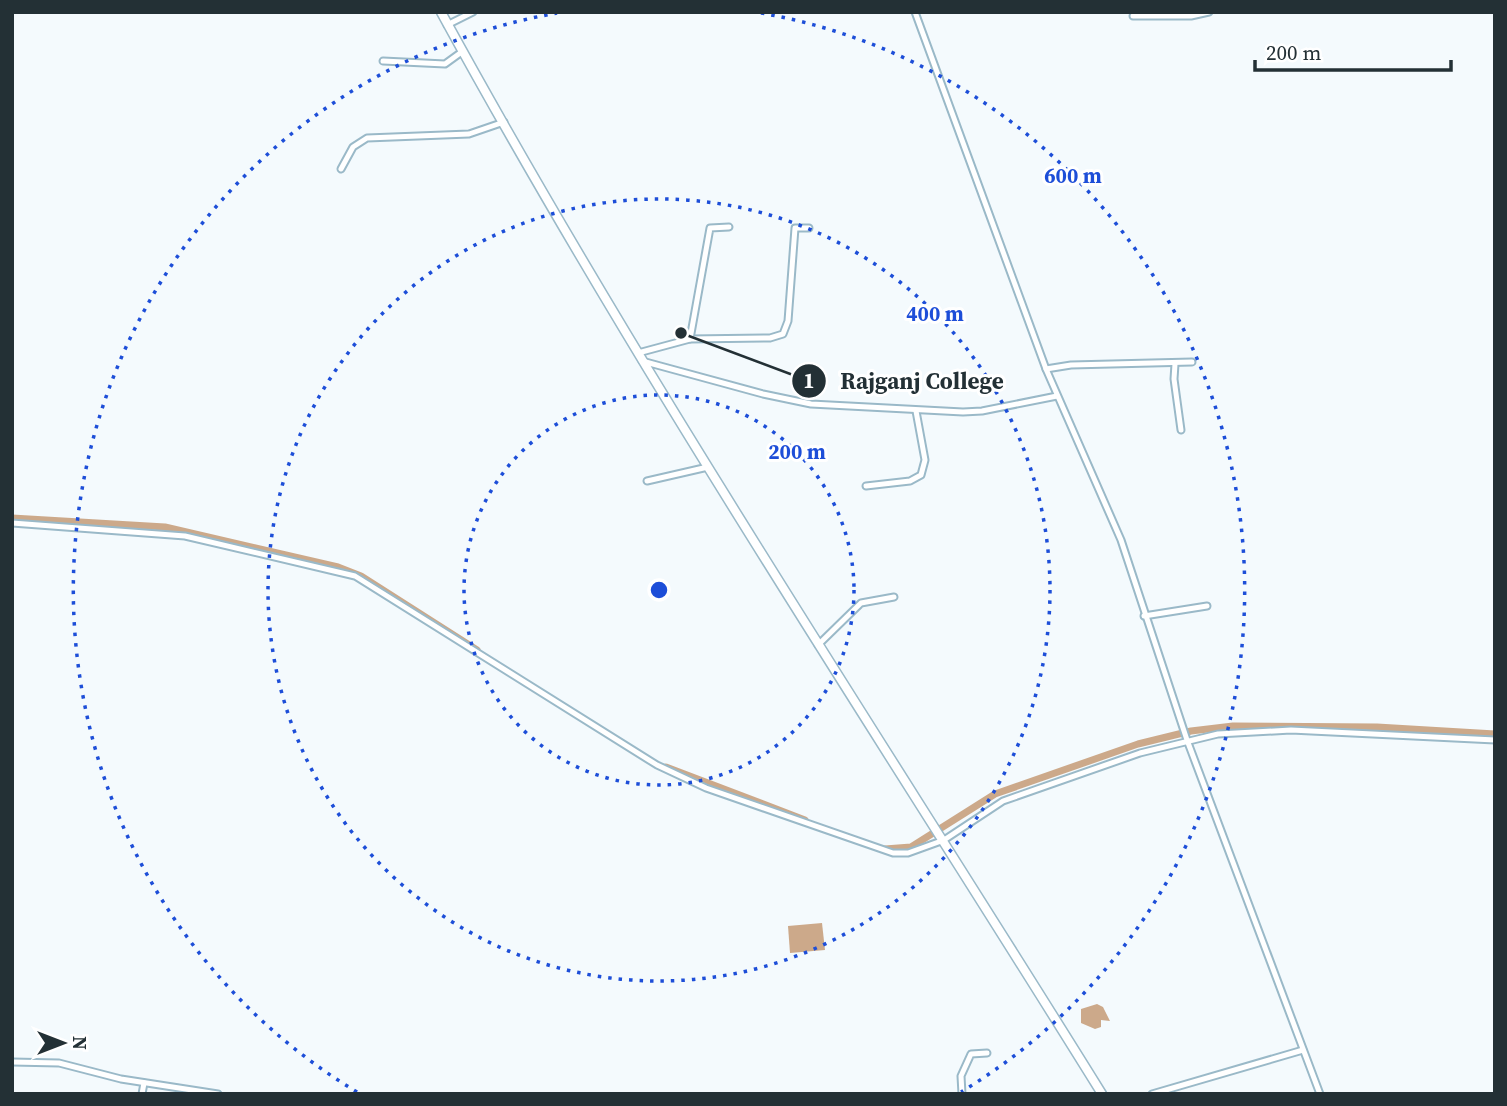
<svg xmlns="http://www.w3.org/2000/svg" width="1507" height="1106" font-family="'Source Serif 4',serif">
  <style>
    .water { fill: #cca98a }
    .lines { fill: none; stroke-linecap: round; stroke-linejoin: round }
    .canal { stroke: #cca98a; stroke-width: 7 }
    .street-casing { stroke: #9ab9c8; stroke-width: 9 }
    .secondary-casing { stroke: #9ab9c8; stroke-width: 11 }
    .street { stroke: #fff; stroke-width: 5 }
    .secondary { stroke: #fff; stroke-width: 8 }
    .ring { fill: none; stroke: #1d4ed8; stroke-width: 3.5; stroke-dasharray: 3.5 7 }
    .centre { fill: #1d4ed8; stroke: #fff; stroke-width: 3.5 }
    .ring-label { font-size: 21px; text-anchor: middle; font-weight: bold; fill: #1d4ed8; stroke: #fff; stroke-width: 6; stroke-linejoin: round; paint-order: stroke }
    .leader { fill: none; stroke: #233035; stroke-width: 2.5 }
    .callout-dot { fill: #233035; stroke: #fff; stroke-width: 2.5 }
    .mark-label { font-size: 21px; text-anchor: middle; font-weight: bold; fill: #fff }
    .callout-label { font-size: 23px; text-anchor: middle; font-weight: bold; fill: #233035; stroke: #fff; stroke-width: 6; stroke-linejoin: round; paint-order: stroke }
  </style>
  <rect width="100%" height="100%" fill="#f4fafd"/>
  <!-- water -->
  <g class="water">
    <path d="M822 923 825 950 790 953 788 926Z"/>
    <path d="M1097 1004 1103 1007 1110 1021 1101 1020V1027L1095 1029 1081 1023V1009Z"/>
  </g>
  <g class="lines">
    <!-- canal -->
    <g class="canal">
      <path d="M12 518 165 527 338 567 361 576 477 650"/>
      <path d="M666 767 805 820"/>
      <path d="M885 849 911 847 995 794 1138 744 1191 731 1233 726 1377 727 1495 734"/>
    </g>
    <!-- street casing -->
    <g class="street-casing">
      <g id="street">
        <path d="M915 12 1046 369 1121 540 1187 740 1320 1094"/>
        <path d="M1133 16H1191L1209 12"/>
        <path d="M447 25 473 12"/>
        <path d="M383 61 445 64 463 51"/>
        <path d="M341 169 353 147 367 138 469 134 504 122"/>
        <path d="M690 339 770 338 783 334 788 321 795 228H809"/>
        <path d="M638 353 690 339 710 228 729 227"/>
        <path d="M642 361 763 394 811 404 963 412 982 411 1057 396"/>
        <path d="M1175 364 1174 379 1181 430"/>
        <path d="M1046 369 1071 365 1192 362"/>
        <path d="M647 481 708 467"/>
        <path d="M866 486 910 481 921 475 925 460 916 411"/>
        <path d="M12 523 185 536 355 576 657 765 706 788 893 853H908L944 840 1003 801 1140 753 1218 734 1291 730 1495 740"/>
        <path d="M1144 616 1207 606"/>
        <path d="M818 645 861 603 894 597"/>
        <path d="M12 1062 59 1063 121 1079 218 1094"/>
        <path d="M142 1094 144 1083"/>
        <path d="M962 1094 961 1076 971 1054 987 1053"/>
        <path d="M1152 1094 1303 1050"/>
      </g>
    </g>
    <!-- secondary casing -->
    <g class="secondary-casing">
      <path id="secondary" d="M441 12C644 383 879 735 1102 1094"/>
    </g>
    <!-- street -->
    <use href="#street" class="street"/>
    <!-- secondary -->
    <use href="#secondary" class="secondary"/>
  </g>
  <!-- distance rings -->
  <g class="ring">
    <circle cx="659" cy="590" r="195"/>
    <circle cx="659" cy="590" r="391"/>
    <path d="M357 1092A586 586 0 0 1 557 13M761 13A586 586 0 0 1 961 1092"/>
  </g>
  <circle cx="659" cy="590" r="10" class="centre"/>
  <g class="ring-label">
    <text x="1073" y="183">600 m</text>
    <text x="935" y="321">400 m</text>
    <text x="797" y="459">200 m</text>
  </g>
  <!-- callouts -->
  <path class="leader" d="M681 333L809 381"/>
  <g class="callout-dot">
    <circle cx="681" cy="333" r="7"/>
    <circle cx="809" cy="381" r="18"/>
  </g>
  <g class="mark-label">
    <text x="809" y="388">1</text>
  </g>
  <g class="callout-label">
    <text x="922" y="389">Rajganj College</text>
  </g>
  <!-- border -->
  <rect width="1507" height="1106" fill="none" stroke="#233035" stroke-width="28"/>
  <!-- north arrow -->
  <g transform="translate(63 1043) rotate(90)" stroke="#ffffff" stroke-width="5" paint-order="stroke">
  <path d="M0-5L12 26L0 18L-12 26Z" fill="#233035"/>
  <text y="-10" font-size="19" font-weight="bold" text-anchor="middle" fill="#233035">N</text>
  </g>
  <!-- scale -->
  <path d="M1255 60v10h196v-10" fill="none" stroke="#233035" stroke-width="3.5"/>
  <text x="1266" y="60" font-size="21" fill="#233035" stroke="#ffffff" stroke-width="5" paint-order="stroke">200 m</text>
</svg>
